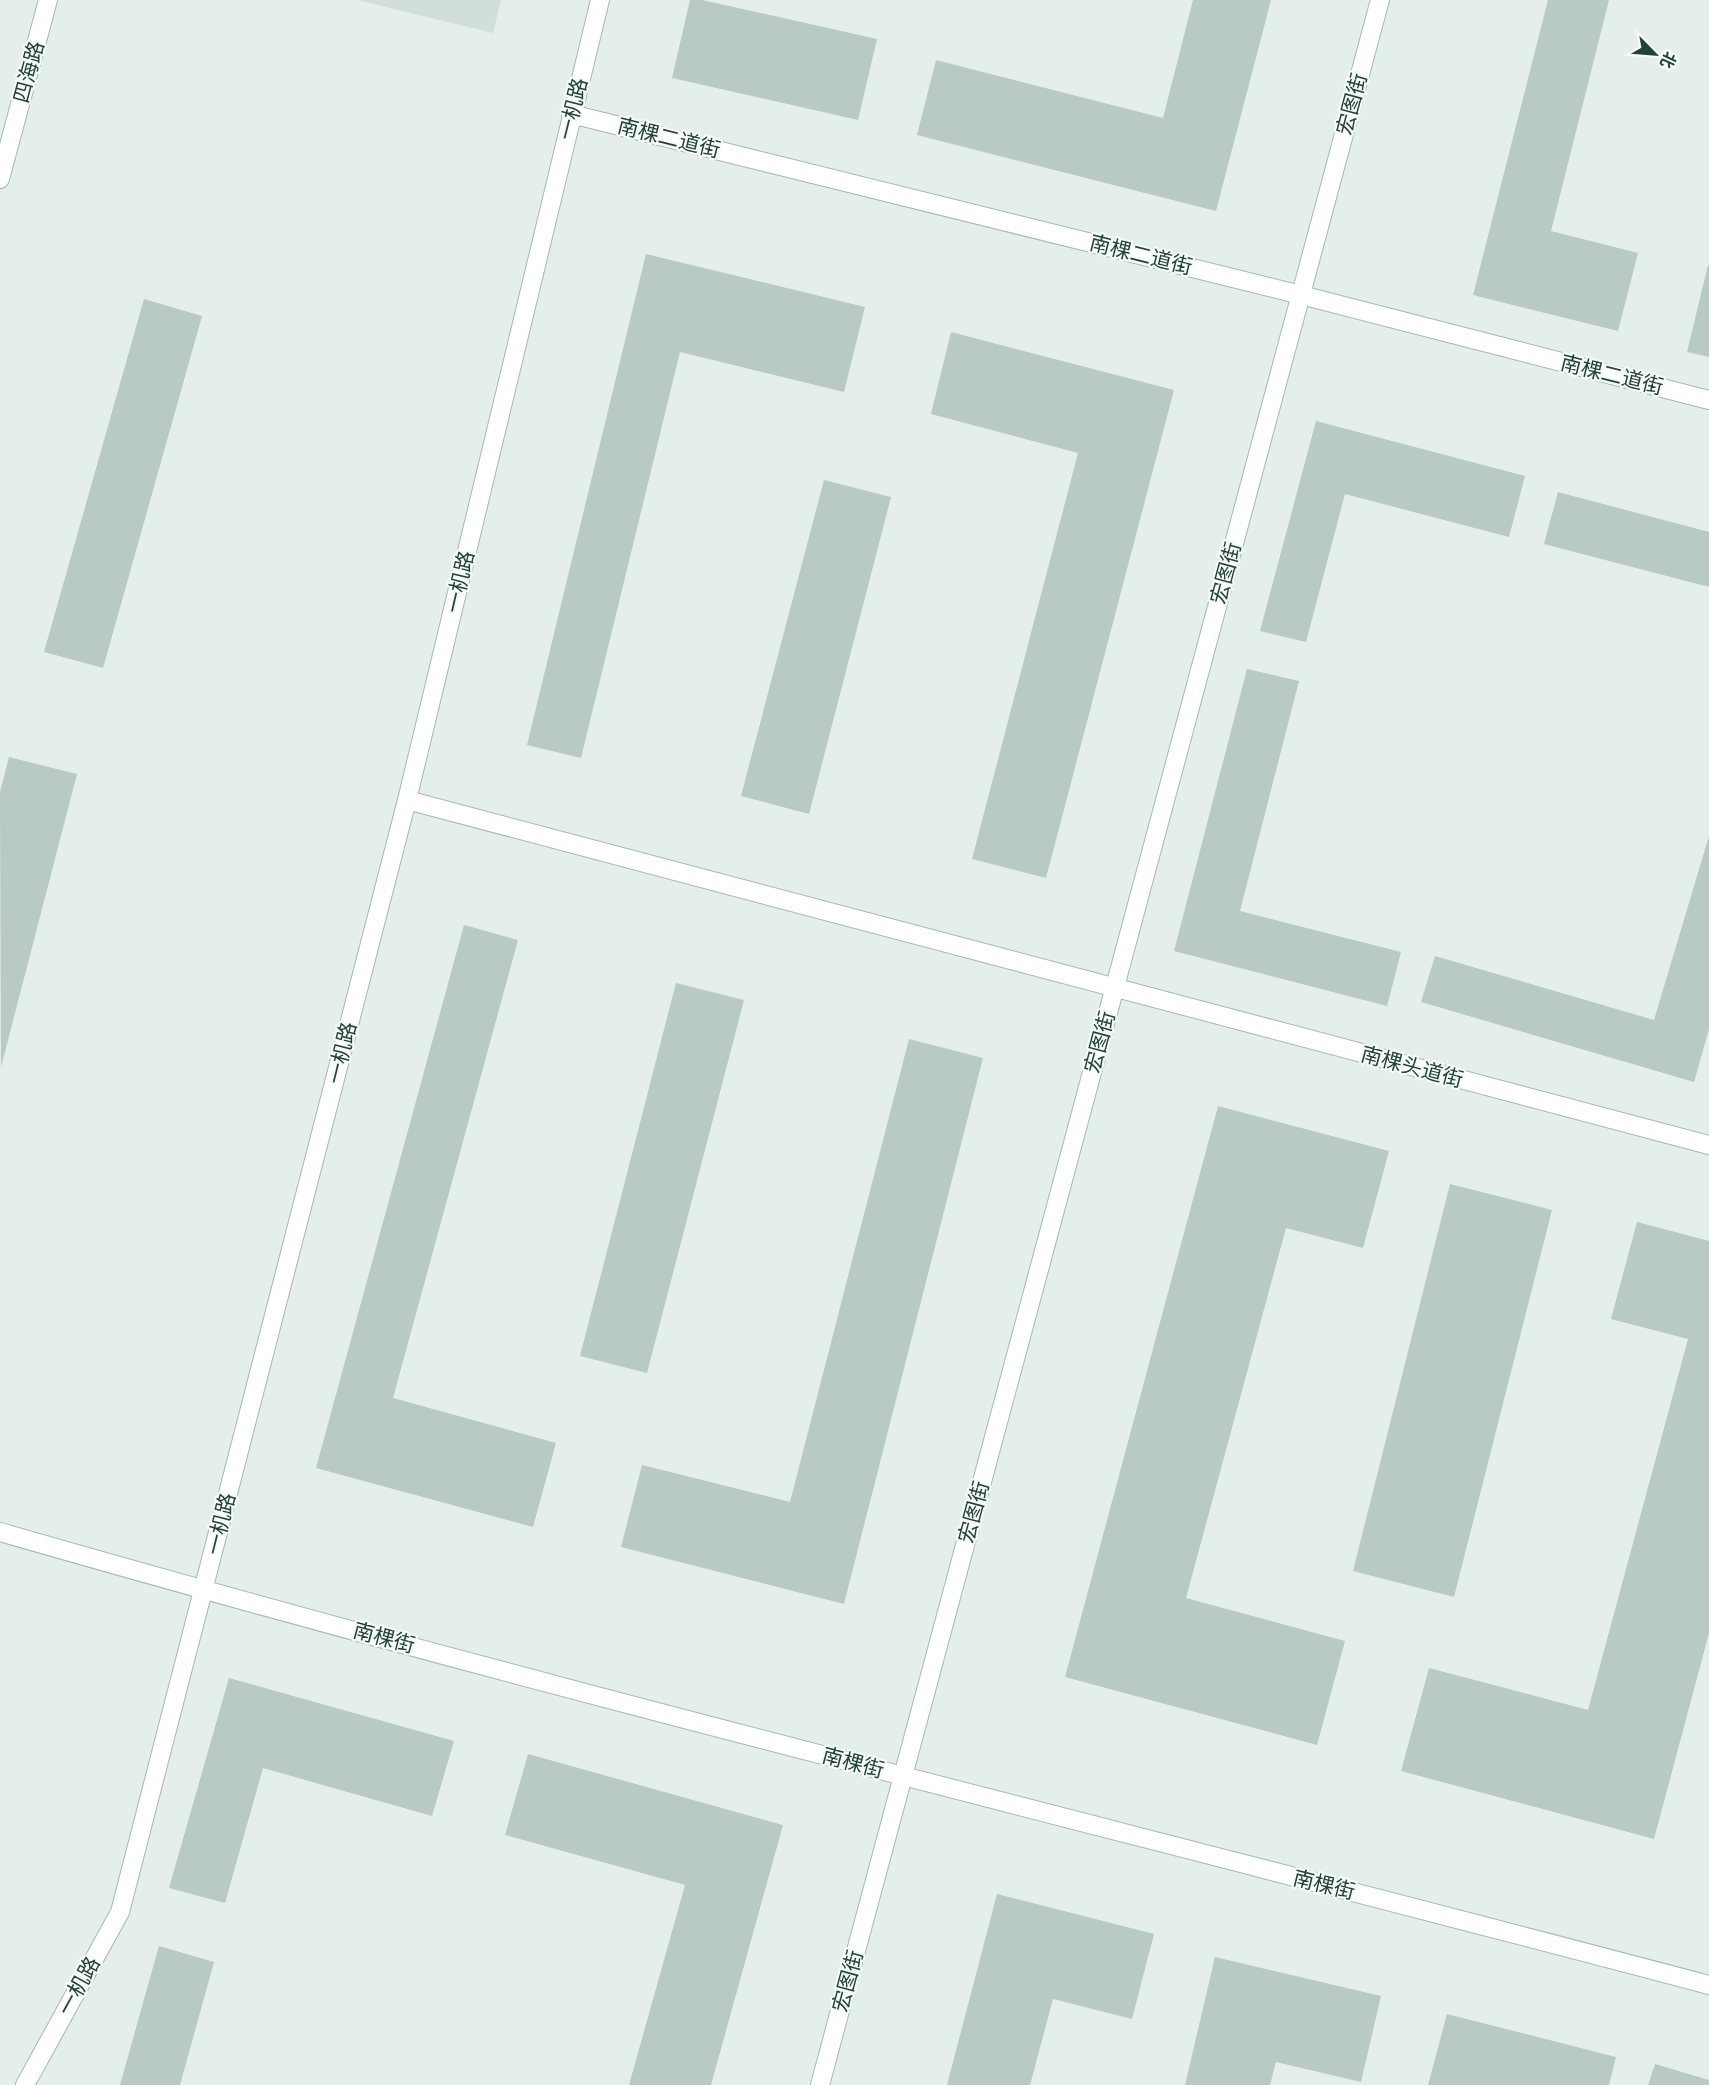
<svg xmlns="http://www.w3.org/2000/svg" width="1709" height="2085" font-family="'Sofia Sans Condensed','Noto Sans SC',sans-serif">
  <style>
    .built { fill: #d1dfd8 }
    .building { fill: #b8cac2 }
    .lines { fill: none; stroke-linecap: round; stroke-linejoin: round }
    .street-casing { stroke: #a6b8b0; stroke-width: 20 }
    .secondary-casing { stroke: #a1bcb1; stroke-width: 20 }
    .street { stroke: #fff; stroke-width: 18 }
    .secondary { stroke: #fff; stroke-width: 18 }
    .labels { text-anchor: middle; stroke-width: 4.5; stroke-linejoin: round; paint-order: stroke }
    .street-label { font-size: 21px; fill: #214238; stroke: #f5faf7 }
  </style>
  <rect width="100%" height="100%" fill="#e4efe9"/>
  <!-- built -->
  <path class="built" d="M357 0H501L493 33Z"/>
  <!-- building -->
  <g class="building">
    <path d="M690 0H702L877 39 858 120 672 78Z"/>
    <path d="M1193 0H1271L1216 211 917 135 936 60 1163 118Z"/>
    <path d="M1548 0H1609L1551 231 1638 253 1618 331 1473 295Z"/>
    <path d="M646 254 865 307 844 392 680 352 581 758 527 745Z"/>
    <path d="M1708 265H1709V357L1687 352Z"/>
    <path d="M144 299 202 316 103 668 44 652Z"/>
    <path d="M951 332 1174 390 1046 878 972 859 1078 453 931 414Z"/>
    <path d="M1316 421 1525 476 1509 537 1345 494 1306 642 1260 631Z"/>
    <path d="M824 480 891 497 809 814 741 796Z"/>
    <path d="M1558 492 1709 532V587L1544 544Z"/>
    <path d="M1247 669 1299 681 1240 911 1401 952 1387 1006 1174 951Z"/>
    <path d="M9 757 77 774 1 1067 0 792Z"/>
    <path d="M1709 836V1029L1694 1082 1421 1002 1435 956 1654 1020Z"/>
    <path d="M464 925 518 940 393 1398 556 1443 533 1527 316 1468Z"/>
    <path d="M676 983 744 1000 647 1373 580 1356Z"/>
    <path d="M909 1039 983 1058 844 1604 621 1547 642 1465 790 1502Z"/>
    <path d="M1218 1106 1389 1151 1363 1248 1286 1228 1186 1598 1345 1641 1317 1745 1065 1677Z"/>
    <path d="M1450 1184 1552 1210 1454 1597 1353 1571Z"/>
    <path d="M1637 1222 1709 1241V1633L1654 1839 1401 1771 1429 1668 1588 1710 1688 1339 1611 1319Z"/>
    <path d="M229 1678 454 1741 432 1816 263 1768 225 1903 169 1888Z"/>
    <path d="M528 1754 783 1825 711 2085H629L685 1885 505 1835Z"/>
    <path d="M997 1894 1154 1934 1132 2019 1053 1999 1030 2085H947Z"/>
    <path d="M159 1946 214 1962 180 2085H120Z"/>
    <path d="M1215 1957 1381 1996 1361 2082 1276 2062 1270 2085H1185Z"/>
    <path d="M1447 2014 1616 2057 1609 2085H1428Z"/>
    <path d="M1655 2064 1709 2080V2085H1648Z"/>
  </g>
  <g class="lines">
    <!-- street casing -->
    <g class="street-casing">
      <g id="street">
        <path d="M571 114 1301 295 1709 400"/>
        <path d="M0 179 48 0"/>
        <path d="M407 800 1709 1145"/>
        <path d="M25 2085 120 1912 407 800 600 0"/>
      </g>
    </g>
    <!-- secondary casing -->
    <g class="secondary-casing">
      <g id="secondary">
        <path d="M0 1532C566 1695 1139 1834 1709 1985"/>
        <path d="M820 2085 1380 0"/>
      </g>
    </g>
    <!-- street -->
    <use href="#street" class="street"/>
    <!-- secondary -->
    <use href="#secondary" class="secondary"/>
  </g>
  <g class="labels">
    <!-- street labels -->
    <g class="street-label">
      <text transform="translate(29 72) rotate(-75)" y="7">四海路</text>
      <text transform="translate(1352 104) rotate(-75)" y="7">宏图街</text>
      <text transform="translate(573 109) rotate(-76)" y="7">一机路</text>
      <text transform="translate(669 138) rotate(14)" y="7">南棵二道街</text>
      <text transform="translate(1141 255) rotate(14)" y="7">南棵二道街</text>
      <text transform="translate(1612 375) rotate(14)" y="7">南棵二道街</text>
      <text transform="translate(1226 573) rotate(-75)" y="7">宏图街</text>
      <text transform="translate(460 582) rotate(-77)" y="7">一机路</text>
      <text transform="translate(1100 1042) rotate(-75)" y="7">宏图街</text>
      <text transform="translate(342 1053) rotate(-76)" y="7">一机路</text>
      <text transform="translate(1412 1067) rotate(15)" y="7">南棵头道街</text>
      <text transform="translate(974 1512) rotate(-75)" y="7">宏图街</text>
      <text transform="translate(221 1524) rotate(-76)" y="7">一机路</text>
      <text transform="translate(384 1638) rotate(15)" y="7">南棵街</text>
      <text transform="translate(853 1763) rotate(15)" y="7">南棵街</text>
      <text transform="translate(1324 1885) rotate(14)" y="7">南棵街</text>
      <text transform="translate(848 1981) rotate(-75)" y="7">宏图街</text>
      <text transform="translate(79 1986) rotate(-61)" y="7">一机路</text>
    </g>
  </g>
  <!-- north arrow -->
  <g transform="translate(1655 54) rotate(115)" stroke="#f5faf7" stroke-width="4.5" paint-order="stroke">
  <path d="M0-4.5L10 22L0 15L-10 22Z" fill="#214238"/>
  <text y="-9" font-size="16" font-weight="bold" text-anchor="middle" fill="#214238">北</text>
  </g>
</svg>
